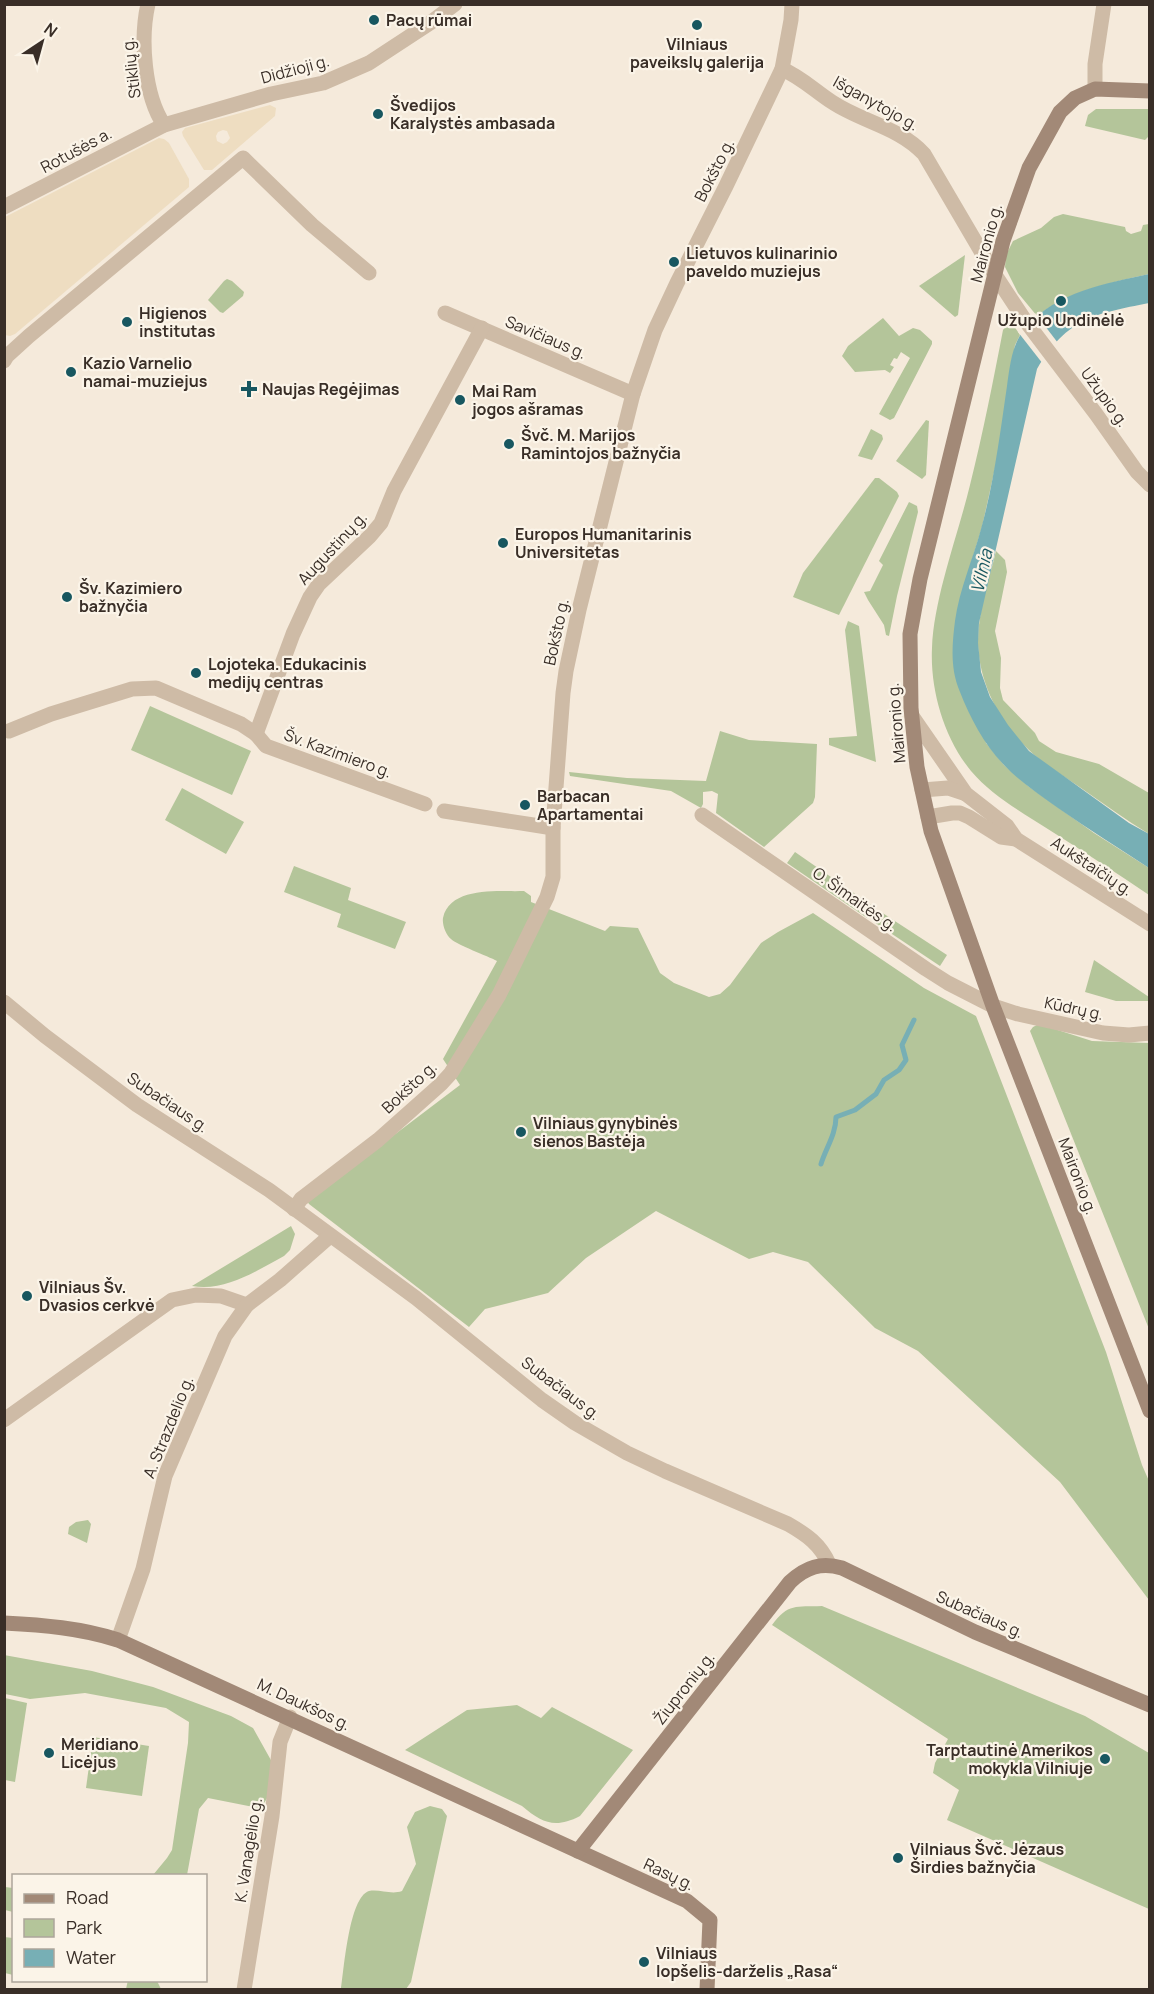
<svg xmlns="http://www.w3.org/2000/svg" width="1154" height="1994" font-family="Manrope,sans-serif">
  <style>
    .green { fill: #b4c59a }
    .plaza { fill: #eeddc1; fill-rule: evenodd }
    .water { fill: #77afb5 }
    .pier { fill: #f5eadb }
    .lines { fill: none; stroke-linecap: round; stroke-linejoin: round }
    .stream { stroke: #77afb5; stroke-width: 5 }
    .minor { stroke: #cebba6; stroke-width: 15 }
    .secondary { stroke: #a28977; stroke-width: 15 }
    .poi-dot { fill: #185760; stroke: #fbf4e8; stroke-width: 2 }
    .labels { text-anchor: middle; stroke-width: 4.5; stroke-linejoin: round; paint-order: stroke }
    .poi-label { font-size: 16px; font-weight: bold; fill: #392e27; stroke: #fbf4e8; text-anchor: start }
    .street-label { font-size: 16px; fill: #392e27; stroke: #fbf4e8 }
    .water-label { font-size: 18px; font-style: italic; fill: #185760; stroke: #fbf4e8 }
  </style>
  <rect width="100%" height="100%" fill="#f5eadb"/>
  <!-- green -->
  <g class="green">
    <path d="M1096 109H1149V136L1145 140 1085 126 1088 115Z"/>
    <path d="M1063 214 1125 227 1126 231 1131 234 1141 231 1143 225 1149 224V274C1110 283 1069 291 1037 316L1018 293 1005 267 1006 255 1013 241 1041 228 1054 217Z"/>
    <path d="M965 255 958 315 955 317 919 286Z"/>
    <path d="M227 279 232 281 244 292 243 296 223 313 220 312 208 300 224 281Z"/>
    <path d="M883 318 899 336 913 328 920 330 932 341V344L894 418 890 420 879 414 910 358 901 352 897 359 894 358 890 365 894 367 890 373 885 370 855 372 842 356 848 346Z"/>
    <path d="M1006 326H1014L1020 335 1015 345 997 459 982 527 960 599 986 743 1004 765 1028 786 1094 833 1149 868V895C1117 873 1084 852 1051 831 1023 813 992 796 971 771 944 738 930 690 932 648 934 597 958 535 970 485 983 433 993 382 1003 330Z"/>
    <path d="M926 420 929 421 926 475 922 479 896 461Z"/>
    <path d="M871 429 882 435 883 439 872 460 858 456Z"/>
    <path d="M875 478H879L897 492 899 496 839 615 793 597 803 573Z"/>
    <path d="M909 502 917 506 918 512 897 596 889 636 886 635 884 625 868 600 864 592 870 591 883 565 879 561Z"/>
    <path d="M996 551 1005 560 1007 572 995 631 1001 658 1000 688 1003 700 1035 733 1039 741 1056 752 1099 764 1149 793V834C1126 820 1104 804 1081 788 1064 776 1044 765 1029 750 1000 723 980 685 978 645 977 614 989 581 996 551Z"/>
    <path d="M848 621 859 626 876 762 829 745V738L857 736 845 630Z"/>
    <path d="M150 706 251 751 232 795 131 750Z"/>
    <path d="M720 731 749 740 817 744 815 797 813 803 764 847 716 813 718 794 712 791 703 792V804L701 808 671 791 570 776 569 772 627 778 706 781Z"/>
    <path d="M182 788 244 822 226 854 165 820Z"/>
    <path d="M795 852 874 907 867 918 787 863Z"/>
    <path d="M294 866 351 888 348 900 406 922 395 949 337 927 341 914 284 892Z"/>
    <path d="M524 891 531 896V902L605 931 610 926 638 928 660 973 674 983 709 997 720 994 730 985 761 943 778 932 813 913 924 988 976 1016 1106 1352 1142 1465 1149 1481V1600L1060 1482 918 1351 875 1328 808 1262 773 1252 749 1259 656 1211 586 1258 548 1293 485 1309 469 1327 309 1204 307 1201 460 1085 443 1059 497 961C488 956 457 945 451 939 446 935 442 925 443 918 450 886 499 892 524 891Z"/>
    <path d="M881 912 947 955 940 966 874 922Z"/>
    <path d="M1094 960 1149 997V1001H1116L1085 992Z"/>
    <path d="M1039 1024 1092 1041 1149 1043V1329L1030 1031 1033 1027Z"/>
    <path d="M291 1226 295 1234 290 1250 284 1256C256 1271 225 1292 192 1286Z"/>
    <path d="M88 1520 91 1524 87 1543 68 1534 69 1527 76 1522Z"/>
    <path d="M822 1606 1085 1716 1149 1753V1909L947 1820 959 1790 933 1773 935 1763 948 1739 772 1625C788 1603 796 1607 822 1606Z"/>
    <path d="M4 1655 92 1671 153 1687 231 1716 253 1728 272 1762 269 1795 263 1805 258 1808 208 1798 199 1809 187 1875H153L167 1858 172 1850 188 1743 189 1722 166 1708 85 1693 30 1699 5 1694Z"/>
    <path d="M5 1698 27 1703 15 1782 5 1780Z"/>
    <path d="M517 1705 541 1718 552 1707 633 1750 580 1816C555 1829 542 1823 522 1806L405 1750 467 1710Z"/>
    <path d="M93 1737 149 1746 142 1796 86 1788Z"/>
    <path d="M430 1806 442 1809 447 1816 411 1982 406 1989 394 1988 393 1990 341 1989C344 1970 349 1897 369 1891 380 1889 391 1895 402 1891L416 1864 407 1827 415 1812Z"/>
    <path d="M5 1887 13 1888V1912L5 1910Z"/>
    <path d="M4 1937 13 1938V1975L5 1973Z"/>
    <path d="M128 1980 157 1981 161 1989H126Z"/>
  </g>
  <!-- plaza -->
  <g class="plaza">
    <path d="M270 105 276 108 275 116 212 170H204L183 136 182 132 185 128ZM223 130 227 131 230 138 227 142 223 144 217 141 216 136 218 132Z"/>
    <path d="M159 138 164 139 169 143 189 179V187L15 334 10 336 5 335V217Z"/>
  </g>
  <!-- water -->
  <path class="water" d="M1149 274V303C1095 314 1068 317 1037 369L979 623 978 643 981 672 990 697 1008 725 1029 751 1129 823 1149 834V868C1119 848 1088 829 1058 808 1040 795 1020 782 1005 766 985 746 970 718 960 692 950 669 952 645 955 621 959 590 973 559 981 529 994 482 1000 434 1007 386 1010 365 1012 343 1026 327 1056 292 1107 283 1149 274Z"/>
  <!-- pier -->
  <path class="pier" d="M1035 313 1058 343 1043 364 1018 332Z"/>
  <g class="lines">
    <!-- stream -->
    <path class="stream" d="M821 1164C826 1148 836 1134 836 1117L855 1110 876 1094 884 1080 899 1070 906 1060 902 1045 914 1020"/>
    <!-- minor -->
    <g class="minor">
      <path d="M148 4C140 39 144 95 164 125"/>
      <path d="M782 69C801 77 815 91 832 102 862 122 899 127 924 154L995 275 1024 319 1096 414 1137 472 1150 485"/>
      <path d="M1095 89V64L1104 4"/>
      <path d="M4 207 164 125 271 94 323 83 369 63 430 23 455 4"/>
      <path d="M445 313 633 394"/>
      <path d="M4 361 7 356 29 336 243 158 312 225 369 273"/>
      <path d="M912 716 966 794 1007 826 1016 839 1150 924"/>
      <path d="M9 731 51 714 132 689 156 688 241 724 256 734 266 746 425 804"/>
      <path d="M256 734 293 634 310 597 319 584 370 536 381 523 394 491 482 328"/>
      <path d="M922 790 948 788 966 794"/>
      <path d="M444 811 553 828"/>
      <path d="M702 815 926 969 948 983 993 1006 1018 1014 1103 1033 1129 1035 1150 1033"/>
      <path d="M928 817 952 813H960L969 817 1001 837 1016 839"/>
      <path d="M4 1002 45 1036 137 1105 269 1190 416 1298 542 1400 575 1423 627 1453 665 1471 788 1524C807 1535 820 1544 829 1564"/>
      <path d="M294 1209 301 1199 378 1140 441 1084 451 1073 499 995 547 897 553 877V828L563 693 566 671 579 610 633 394 655 330 677 283 726 186 782 69 791 20 792 4"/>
      <path d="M4 1420 172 1300 196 1295 221 1296 247 1305"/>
      <path d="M118 1640 143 1569 165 1476 225 1336 247 1305 280 1280 330 1236"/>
      <path d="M244 1990 272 1816 280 1742 290 1717"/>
    </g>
    <!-- secondary -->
    <g class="secondary">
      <path d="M1150 91 1095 89 1075 98 1060 112 1029 168 1003 241 920 579 910 634 911 708 917 767 931 831 993 1006 1150 1411"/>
      <path d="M4 1623C43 1625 81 1628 118 1640L687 1901 710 1920 707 1990"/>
      <path d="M578 1851 790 1582C806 1567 821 1562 842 1568L975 1632 1150 1705"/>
    </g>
  </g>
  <!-- markers -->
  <g class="poi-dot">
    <circle cx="374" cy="20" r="6"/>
    <circle cx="697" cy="25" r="6"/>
    <circle cx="378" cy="114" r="6"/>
    <circle cx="674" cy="262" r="6"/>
    <circle cx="1061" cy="301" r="6"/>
    <circle cx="127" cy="322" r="6"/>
    <circle cx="71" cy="372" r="6"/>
    <path d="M246 380h6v6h6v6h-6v6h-6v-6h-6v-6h6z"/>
    <circle cx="460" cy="400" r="6"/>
    <circle cx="509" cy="444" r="6"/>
    <circle cx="503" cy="543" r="6"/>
    <circle cx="67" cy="597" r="6"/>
    <circle cx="196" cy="673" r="6"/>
    <circle cx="525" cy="805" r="6"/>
    <circle cx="521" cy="1132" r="6"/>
    <circle cx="27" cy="1296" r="6"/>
    <circle cx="49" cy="1753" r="6"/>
    <circle cx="1105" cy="1759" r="6"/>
    <circle cx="898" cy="1858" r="6"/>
    <circle cx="644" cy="1962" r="6"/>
  </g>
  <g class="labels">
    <!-- poi labels -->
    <g class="poi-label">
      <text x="386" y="26">Pacų rūmai</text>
      <text x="697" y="50" text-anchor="middle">Vilniaus<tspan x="697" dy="18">paveikslų galerija</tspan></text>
      <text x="390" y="111">Švedijos<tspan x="390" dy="18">Karalystės ambasada</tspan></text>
      <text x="686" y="259">Lietuvos kulinarinio<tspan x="686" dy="18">paveldo muziejus</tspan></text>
      <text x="139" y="319">Higienos<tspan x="139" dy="18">institutas</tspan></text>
      <text x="1061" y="326" text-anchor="middle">Užupio Undinėlė</text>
      <text x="83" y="369">Kazio Varnelio<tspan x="83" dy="18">namai-muziejus</tspan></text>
      <text x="262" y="395">Naujas Regėjimas</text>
      <text x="472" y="397">Mai Ram<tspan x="472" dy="18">jogos ašramas</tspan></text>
      <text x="521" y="441">Švč. M. Marijos<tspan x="521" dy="18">Ramintojos bažnyčia</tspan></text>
      <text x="515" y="540">Europos Humanitarinis<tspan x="515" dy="18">Universitetas</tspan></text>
      <text x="79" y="594">Šv. Kazimiero<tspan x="79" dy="18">bažnyčia</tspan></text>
      <text x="208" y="670">Lojoteka. Edukacinis<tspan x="208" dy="18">medijų centras</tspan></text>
      <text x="537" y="802">Barbacan<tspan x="537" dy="18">Apartamentai</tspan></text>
      <text x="533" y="1129">Vilniaus gynybinės<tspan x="533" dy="18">sienos Bastėja</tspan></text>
      <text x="39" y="1293">Vilniaus Šv.<tspan x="39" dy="18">Dvasios cerkvė</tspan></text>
      <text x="61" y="1750">Meridiano<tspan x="61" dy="18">Licėjus</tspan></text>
      <text x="1093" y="1756" text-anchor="end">Tarptautinė Amerikos<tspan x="1093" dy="18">mokykla Vilniuje</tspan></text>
      <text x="910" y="1855">Vilniaus Švč. Jėzaus<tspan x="910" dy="18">Širdies bažnyčia</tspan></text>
      <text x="656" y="1959">Vilniaus<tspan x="656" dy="18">lopšelis-darželis „Rasa“</tspan></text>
    </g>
    <!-- street labels -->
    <g class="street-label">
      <text transform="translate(131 68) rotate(-97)" y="6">Stiklių g.</text>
      <text transform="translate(295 69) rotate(-15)" y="6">Didžioji g.</text>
      <text transform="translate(876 103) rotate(29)" y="6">Išganytojo g.</text>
      <text transform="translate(76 150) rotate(-28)" y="6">Rotušės a.</text>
      <text transform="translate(714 170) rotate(-63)" y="6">Bokšto g.</text>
      <text transform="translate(986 243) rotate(-75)" y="6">Maironio g.</text>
      <text transform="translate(546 337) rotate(23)" y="6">Savičiaus g.</text>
      <text transform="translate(1105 397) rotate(54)" y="6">Užupio g.</text>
      <text transform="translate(332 548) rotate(-47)" y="6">Augustinų g.</text>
      <text transform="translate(556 632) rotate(-78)" y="6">Bokšto g.</text>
      <text transform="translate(896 723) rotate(-95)" y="6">Maironio g.</text>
      <text transform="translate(338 753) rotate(20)" y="6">Šv. Kazimiero g.</text>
      <text transform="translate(1092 866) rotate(33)" y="6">Aukštaičių g.</text>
      <text transform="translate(855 899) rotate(35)" y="6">O. Šimaitės g.</text>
      <text transform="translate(1074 1008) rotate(12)" y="6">Kūdrų g.</text>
      <text transform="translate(409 1087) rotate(-43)" y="6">Bokšto g.</text>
      <text transform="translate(168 1102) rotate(34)" y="6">Subačiaus g.</text>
      <text transform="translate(1078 1176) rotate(69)" y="6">Maironio g.</text>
      <text transform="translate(561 1388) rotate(37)" y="6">Subačiaus g.</text>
      <text transform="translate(168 1427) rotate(-68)" y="6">A. Strazdelio g.</text>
      <text transform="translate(980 1614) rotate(24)" y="6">Subačiaus g.</text>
      <text transform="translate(684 1688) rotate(-52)" y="6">Žiupronių g.</text>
      <text transform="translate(304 1704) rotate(25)" y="6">M. Daukšos g.</text>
      <text transform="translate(248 1850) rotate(-81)" y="6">K. Vanagėlio g.</text>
      <text transform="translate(669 1874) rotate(25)" y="6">Rasų g.</text>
    </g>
    <!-- water labels -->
    <g class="water-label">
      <text transform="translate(982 571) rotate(-77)" y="6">Vilnia</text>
    </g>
  </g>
  <!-- border -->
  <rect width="1154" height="1994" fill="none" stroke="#392e27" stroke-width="12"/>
  <!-- legend -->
  <rect x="12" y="1874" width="195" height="108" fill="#fbf4e8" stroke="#ada59b" stroke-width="1.5"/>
  <rect x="24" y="1894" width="30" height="9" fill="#a28977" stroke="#ada59b" stroke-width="1.5"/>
  <text x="66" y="1904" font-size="18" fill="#392e27">Road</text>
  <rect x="24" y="1919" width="30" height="18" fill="#b4c59a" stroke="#ada59b" stroke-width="1.5"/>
  <text x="66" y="1934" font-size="18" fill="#392e27">Park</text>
  <rect x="24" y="1949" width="30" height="18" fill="#77afb5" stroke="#ada59b" stroke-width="1.5"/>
  <text x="66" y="1964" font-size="18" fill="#392e27">Water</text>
  <!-- north arrow -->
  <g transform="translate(42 42) rotate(36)" stroke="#fbf4e8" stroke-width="4.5" paint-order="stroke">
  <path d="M0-4.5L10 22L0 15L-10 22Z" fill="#392e27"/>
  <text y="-9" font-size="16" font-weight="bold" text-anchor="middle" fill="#392e27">N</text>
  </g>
</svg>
